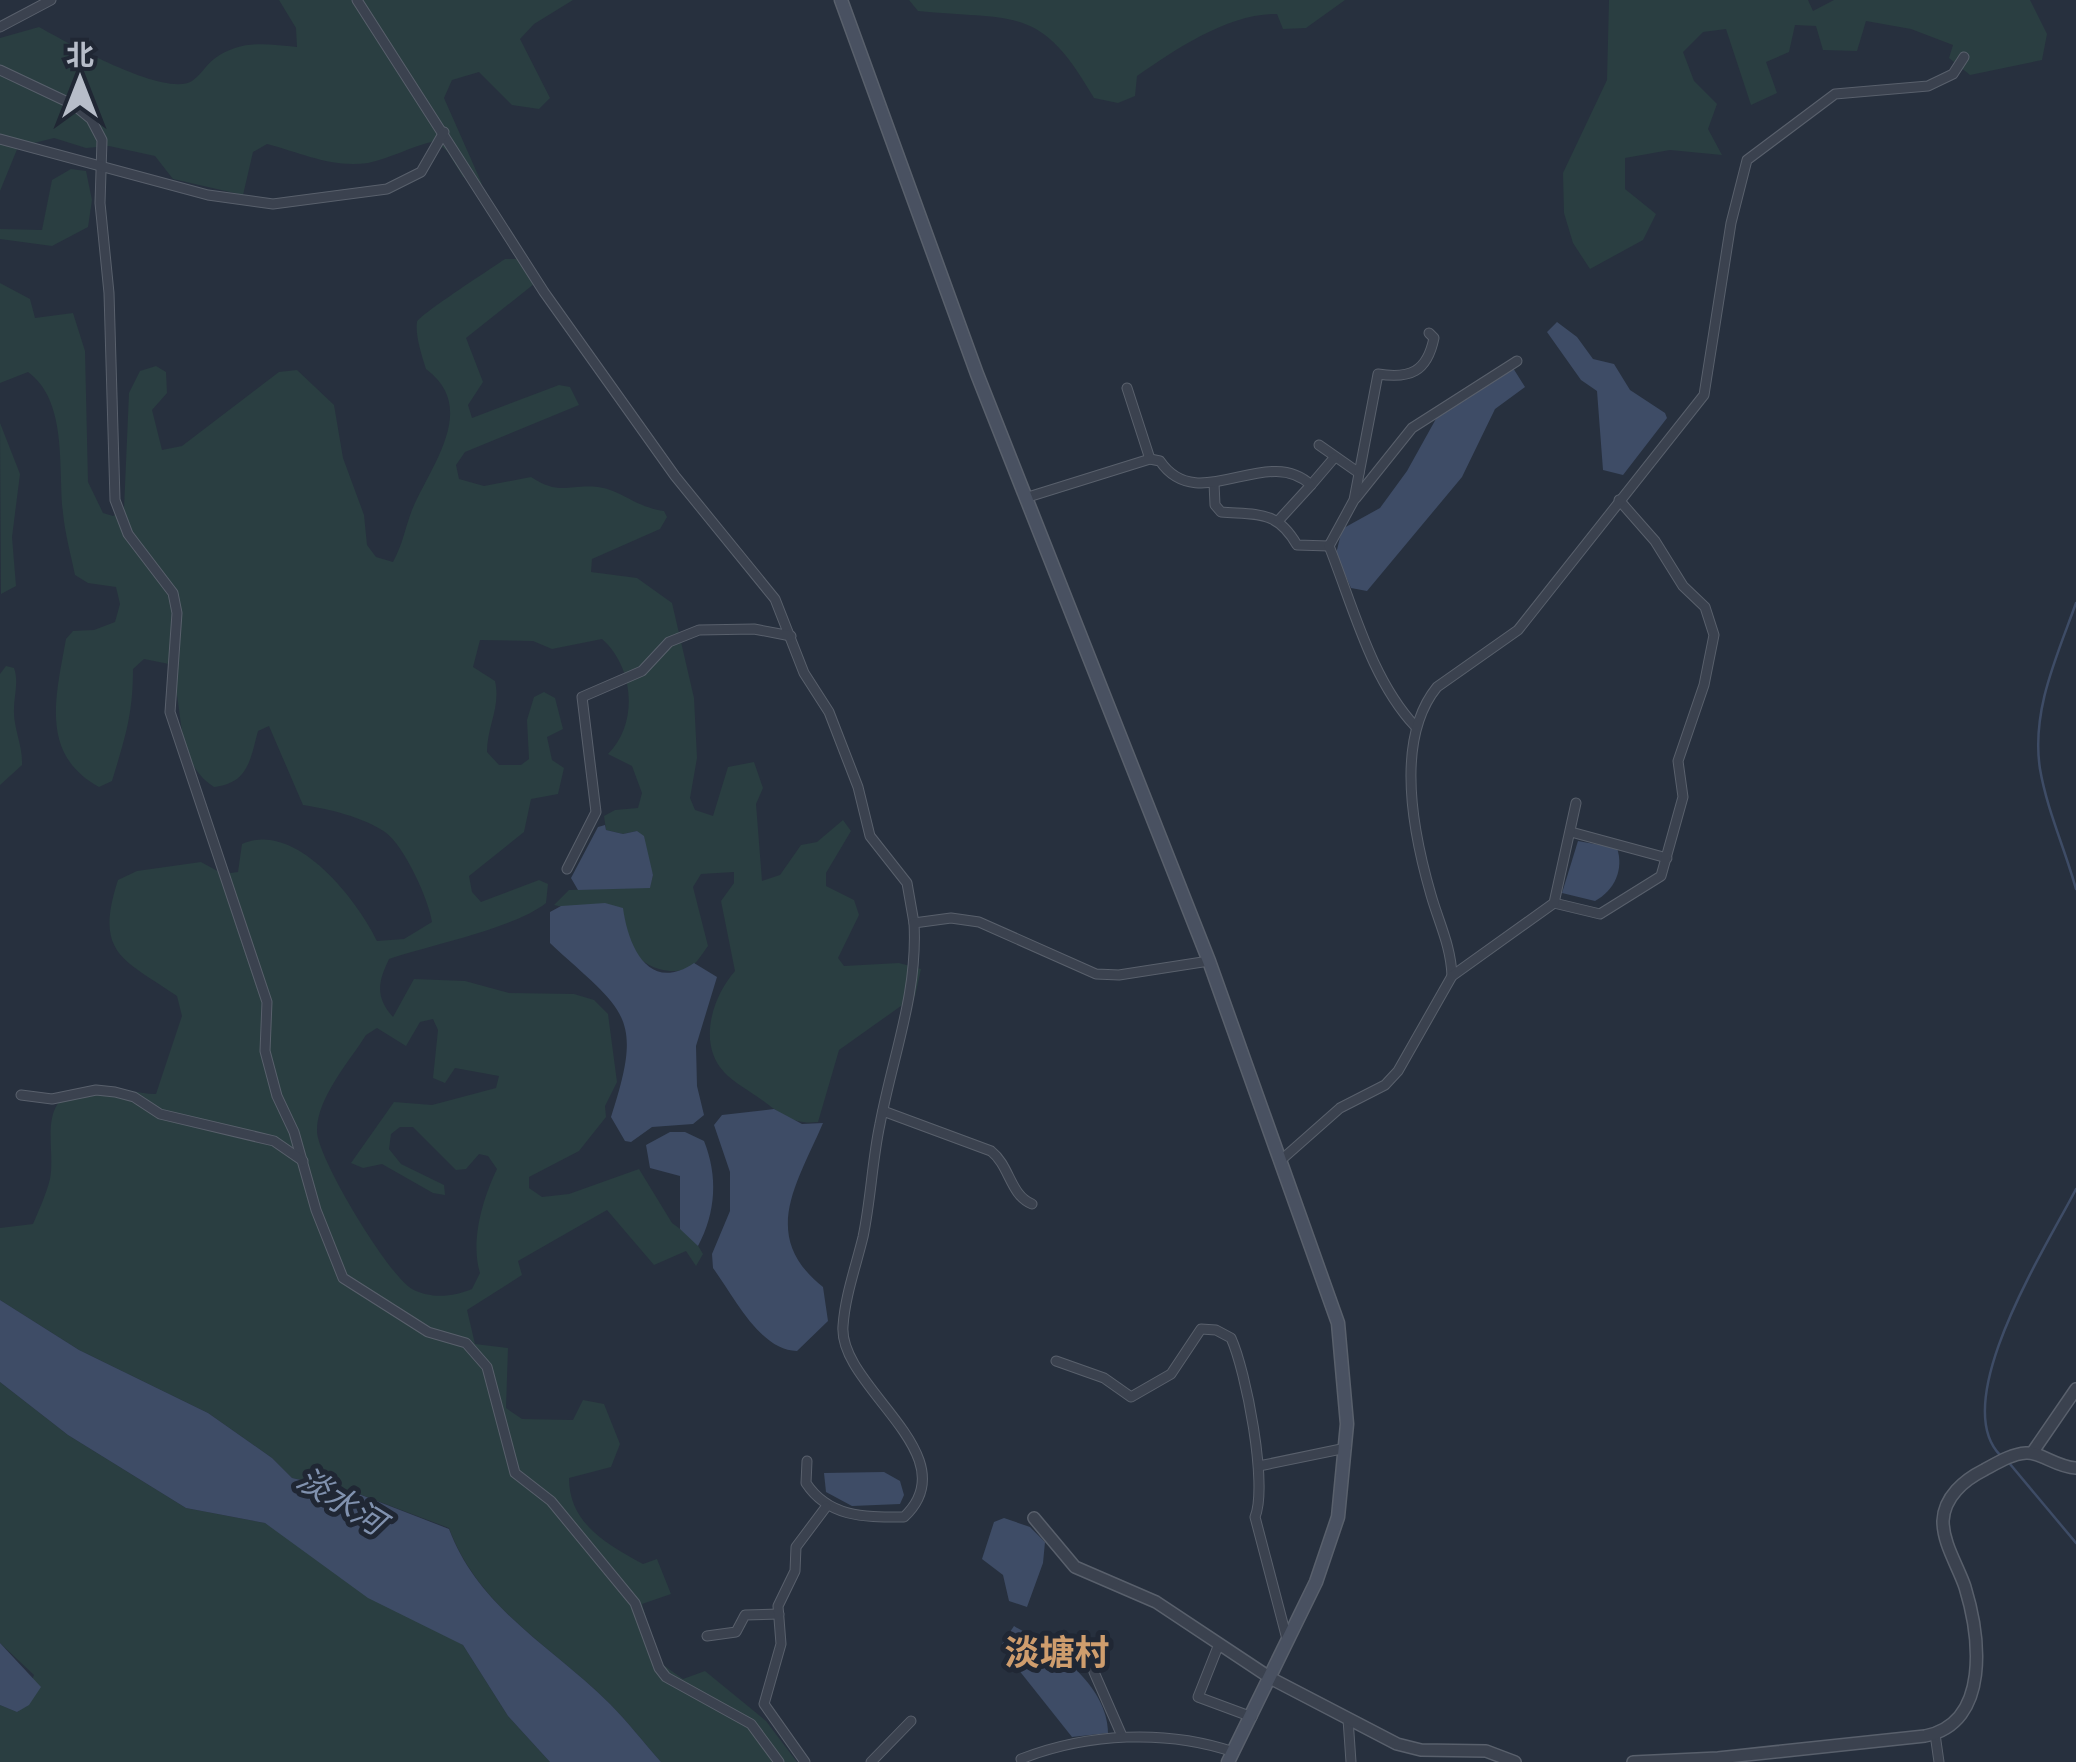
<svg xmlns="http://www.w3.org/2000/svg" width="2076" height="1762" font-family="'Titillium Web','Noto Sans SC',sans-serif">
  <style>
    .green { fill: #2a3e41; fill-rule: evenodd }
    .water { fill: #3e4c66 }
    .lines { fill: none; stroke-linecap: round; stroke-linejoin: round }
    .stream { stroke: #3e4c66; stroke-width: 2.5 }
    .minor-casing { stroke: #59606c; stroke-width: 11 }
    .tertiary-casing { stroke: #59606c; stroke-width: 14 }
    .secondary-casing { stroke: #59606c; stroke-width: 15 }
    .minor { stroke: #3b424f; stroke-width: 9 }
    .tertiary { stroke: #3b424f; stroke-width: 11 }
    .secondary { stroke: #495161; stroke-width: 12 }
    .labels { text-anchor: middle; stroke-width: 10; stroke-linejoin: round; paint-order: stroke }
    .water-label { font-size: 32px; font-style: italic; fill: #8192af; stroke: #202734 }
    .quarter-label { font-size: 35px; font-weight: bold; fill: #cf9d6d; stroke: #202734 }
  </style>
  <rect width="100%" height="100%" fill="#27303e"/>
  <!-- green -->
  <g class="green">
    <path d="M279 0H573L534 24 520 39 550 98 539 109 512 105 479 72 452 80 444 98 482 184 463 177 447 151 435 141C412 146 389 159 368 163 331 168 302 153 267 144L253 152 243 195 173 179 155 156 109 146 86 148 54 138 18 147 0 191V38L39 27C66 42 165 98 192 81 200 76 206 65 214 59 241 39 266 44 297 47L296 28Z"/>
    <path d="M909 0H1345L1306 28 1283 29 1277 14C1229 13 1176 49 1137 76L1135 96 1118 103 1094 98C1040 4 1017 21 918 11Z"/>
    <path d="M1609 0H1808L1813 11 1834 0H2030L2047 34 2042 60 1970 75 1949 58 1953 45 1911 29 1866 21 1857 51 1823 50 1816 26 1795 25 1789 52 1766 62 1777 93 1751 105 1726 29 1703 32 1683 52 1694 81 1717 104 1708 129 1722 155 1670 150 1625 158V189L1656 214 1643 240 1590 269 1573 243 1564 213 1563 173 1607 80Z"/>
    <path d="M71 169 86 171 92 200 88 227 52 246 0 239V229L42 230 52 180Z"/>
    <path d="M505 259H518L534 284 466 338 483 382 468 405 472 418 559 385 570 387 579 405 465 452 456 465 459 479 484 486 531 477C560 496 568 484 598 487 621 490 635 507 664 511L667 517 660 529 592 559 591 572 637 578 672 603 694 698 697 758 690 798 695 810 713 816 728 767 754 762 763 788 756 804 762 881 780 875 801 845 817 842 843 820 851 831 826 873V886L854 900 859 915 838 958 844 966 899 963 921 969 915 996 839 1050 818 1122C793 1125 781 1114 762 1100 750 1091 734 1083 724 1072 697 1043 713 996 735 971L721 901 734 883V872L701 874 693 887 708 946C704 951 699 960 693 965 674 979 640 967 631 947 625 935 625 920 622 908 599 901 577 911 554 905L569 890 650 887 653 875 637 831 623 834 606 830 604 816 615 810 638 808 642 793 632 766 608 754C639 723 634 667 602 639L552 649 533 641 480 640 473 667 495 681C501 707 487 726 487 752L499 765H521L529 759 527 720 534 697 544 692 555 698 563 729 547 737 552 760 564 768 558 794 531 799 524 832 469 876 472 892 481 902 539 880 548 884 546 903C515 928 431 945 389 959 378 982 375 997 393 1017L414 979 465 981 509 993 574 994 594 1000 608 1014 617 1082 605 1106 606 1117 579 1151 529 1177V1188L542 1197 569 1194 639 1169 672 1223 694 1239 703 1254 696 1266 686 1251 654 1265 607 1210 518 1261 522 1275 467 1310 475 1344 508 1348 506 1408 522 1419 573 1420 583 1400 604 1404 620 1444 611 1467 569 1478C569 1524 607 1544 643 1564L657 1559 671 1594 642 1604 659 1662 683 1679 705 1671 766 1721 797 1762H661C644 1743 628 1722 610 1704 552 1646 479 1609 449 1528L351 1491 292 1478 272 1458 208 1413 79 1350 0 1300V1228L33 1224C39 1210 46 1195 50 1179 56 1148 37 1103 78 1089 103 1080 131 1094 156 1094L182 1016 177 996C123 959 94 954 118 880L137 871 201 862 223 874 238 872 242 844C296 820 357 900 377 941L404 939 432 922C429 900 404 845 385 832 363 817 329 809 303 805L269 726 258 731C250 761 248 783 214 787 172 760 186 705 169 664L144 659 133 669C133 715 125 738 112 781L99 787C39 754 56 696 66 639L73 631 94 630 115 622 120 604 116 587 88 583 75 575C71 555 65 534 63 513 58 469 68 401 28 372L0 383V283L30 299 35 318 73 313 85 351 88 482 103 513 113 516 124 509 129 393 140 371 156 366 166 372 167 393 152 410 162 450 182 446 279 372 297 370 334 405 343 458 364 515 367 545 376 557 393 562C403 544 405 528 412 510 431 465 479 408 426 369 422 356 415 336 417 322 419 315 492 268 505 259ZM433 1019 438 1030 433 1078 445 1083 455 1068 499 1076 496 1088 432 1105 394 1102 351 1163 363 1168 382 1164 433 1193 445 1195 444 1185 401 1164 389 1149 391 1134 400 1127H413L456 1170 466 1169 479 1154 488 1156 497 1169C483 1198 470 1241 480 1273L472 1289C453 1297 431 1299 412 1289 389 1276 319 1161 317 1132 316 1099 349 1062 366 1035L377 1028 406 1046 420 1022Z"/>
    <path d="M0 423 20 474 12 537 16 586 1 594Z"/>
    <path d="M6 666 14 668C19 682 14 695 14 709 13 728 23 745 22 765L0 785V674Z"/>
    <path d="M0 1382 68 1435 186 1508 265 1523 463 1645 508 1716 550 1762H0V1705L18 1712 34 1675 0 1643Z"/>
  </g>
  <!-- water -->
  <g class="water">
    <path d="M1557 322 1577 337 1593 359 1614 364 1630 390 1665 413 1667 418 1623 475 1603 470 1597 391 1581 380 1547 332Z"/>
    <path d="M1513 368 1525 387 1495 409 1462 477 1367 591 1351 588 1336 554 1342 529 1380 508 1407 471 1437 417Z"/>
    <path d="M605 825 606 830 623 834 637 831 644 836 653 875 650 888 578 890 571 878 598 827Z"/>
    <path d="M1578 841 1617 848C1624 869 1615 890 1595 901L1562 893Z"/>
    <path d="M605 903 623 908C628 945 648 994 694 963L717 977 696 1046 697 1086 704 1115 693 1124 652 1127 631 1142 625 1141 611 1117C645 1013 624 1012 550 943V912L561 906Z"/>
    <path d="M774 1109 802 1124 823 1123C797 1184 759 1236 823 1287L828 1321 797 1351C760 1351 733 1295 713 1268L712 1254 730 1211V1172L714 1125 722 1115Z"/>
    <path d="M670 1132H685L704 1141C718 1176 716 1212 698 1246L680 1229V1176L650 1168 646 1145Z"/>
    <path d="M0 1300 79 1350 208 1413 272 1458 292 1478 351 1491 449 1529C479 1609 552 1646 610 1704 628 1722 644 1743 661 1762H550L508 1716 463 1645 368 1598 265 1523 186 1508 68 1435 0 1382Z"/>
    <path d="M884 1472 900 1481 904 1495 900 1504 852 1506 826 1492 824 1473Z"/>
    <path d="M1004 1518 1030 1527 1045 1542 1043 1563 1027 1607 1009 1601 1003 1575 982 1559 994 1522Z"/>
    <path d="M1014 1626C1053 1648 1107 1683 1108 1733L1072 1737 1006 1654 1002 1644Z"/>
    <path d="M0 1643 41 1687 29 1705 17 1712 0 1705Z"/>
  </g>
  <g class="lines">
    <!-- stream -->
    <g class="stream">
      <path d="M2076 603C2057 656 2031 711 2040 769 2047 810 2065 849 2076 889"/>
      <path d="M2000 1455C1947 1401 2048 1244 2076 1189"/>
      <path d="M2010 1464 2076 1543"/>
    </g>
    <!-- minor casing -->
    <g class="minor-casing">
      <g id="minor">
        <path d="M357 0 544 292 675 476 775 599 804 673 829 712 858 787 870 836 907 883 914 923"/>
        <path d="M0 27 51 0"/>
        <path d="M0 70 74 105 91 119 102 140 100 203 109 293 115 500 128 534 173 593 177 613 170 712 267 1002 265 1051 277 1096 294 1132 316 1210 343 1278 428 1332 466 1343 487 1367 515 1473 551 1501 635 1603 659 1668 666 1677 751 1724 779 1762"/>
        <path d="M0 139 208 195 273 204 387 189 421 172 444 132"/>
        <path d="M1127 388 1150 459"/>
        <path d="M1319 445 1359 473"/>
        <path d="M1214 483 1215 505 1221 512C1258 515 1277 510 1297 545L1329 546"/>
        <path d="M1025 498 1150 459 1160 461C1198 517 1267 443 1311 485L1334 458"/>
        <path d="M1356 498 1412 428 1517 361"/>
        <path d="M1279 520 1311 485"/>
        <path d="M1415 726C1371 679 1353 606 1329 546L1354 500 1378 374C1410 379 1427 372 1434 338L1429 333"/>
        <path d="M1571 832 1667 858"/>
        <path d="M567 869 596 812 582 697 642 671 669 642 699 630 754 629 791 636"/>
        <path d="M1554 903 1600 914 1661 876 1683 797 1678 761 1704 685 1714 635 1705 607 1683 586 1655 541 1619 500"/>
        <path d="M1452 976C1451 946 1439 923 1431 895 1413 833 1394 740 1437 687L1518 630 1704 395 1731 223 1747 160 1835 94 1928 86 1953 74 1964 57"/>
        <path d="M21 1095 52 1099 96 1090 115 1092 134 1097 160 1114 274 1141 303 1161"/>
        <path d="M883 1111 991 1151C1010 1166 1010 1195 1032 1204"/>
        <path d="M1280 1161 1340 1108 1385 1085 1398 1071 1452 976 1554 903 1576 803"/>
        <path d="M1056 1361 1104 1378 1131 1397 1171 1374 1201 1329 1216 1330 1231 1338C1246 1371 1268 1485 1255 1517L1287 1639"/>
        <path d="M807 1461 806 1483C829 1518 865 1517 904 1517 970 1455 838 1387 843 1326 845 1296 856 1266 863 1237 871 1199 872 1161 880 1124 893 1055 918 993 914 923L951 918 979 922 1096 974 1119 975 1209 961"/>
        <path d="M1259 1466 1346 1448"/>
        <path d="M707 1636 736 1632 745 1615 779 1614"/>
        <path d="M1219 1644 1198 1697 1252 1717"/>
        <path d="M1096 1650 1094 1672 1122 1736"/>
        <path d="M1348 1719 1351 1762"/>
        <path d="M1935 1734 1939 1762"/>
        <path d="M1021 1759C1087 1733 1166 1729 1234 1752"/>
        <path d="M805 1762 764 1704 781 1644 778 1606 795 1571 796 1547 826 1507"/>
        <path d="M871 1762 911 1721"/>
      </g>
    </g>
    <!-- tertiary casing -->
    <g class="tertiary-casing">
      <g id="tertiary">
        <path d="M2032 1453 2076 1389"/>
        <path d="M1034 1518 1075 1567 1156 1602 1272 1679 1397 1744 1421 1750 1486 1751 1515 1762"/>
        <path d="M1633 1762 1718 1758 1925 1736C1991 1723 1980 1636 1965 1587 1958 1566 1943 1544 1943 1521 1944 1497 1964 1480 1984 1470 1997 1463 2011 1454 2026 1453 2041 1452 2056 1467 2076 1468"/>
      </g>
    </g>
    <!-- secondary casing -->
    <g class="secondary-casing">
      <path id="secondary" d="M841 0 977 374 1209 961 1338 1323 1347 1424 1338 1517 1316 1582 1228 1762"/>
    </g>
    <!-- minor -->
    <use href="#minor" class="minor"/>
    <!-- tertiary -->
    <use href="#tertiary" class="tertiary"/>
    <!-- secondary -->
    <use href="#secondary" class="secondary"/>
  </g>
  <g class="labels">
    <!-- water labels -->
    <g class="water-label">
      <text transform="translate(341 1501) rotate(32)" y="11">淡水河</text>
    </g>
    <!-- quarter labels -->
    <g class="quarter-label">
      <text x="1057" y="1665">淡塘村</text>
    </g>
  </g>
  <!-- north arrow -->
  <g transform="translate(80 80)" stroke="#202734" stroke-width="8" paint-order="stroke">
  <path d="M0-8L18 38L0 25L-18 38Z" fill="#b7bdc9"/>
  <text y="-15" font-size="28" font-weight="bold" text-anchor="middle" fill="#b7bdc9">北</text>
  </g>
</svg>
